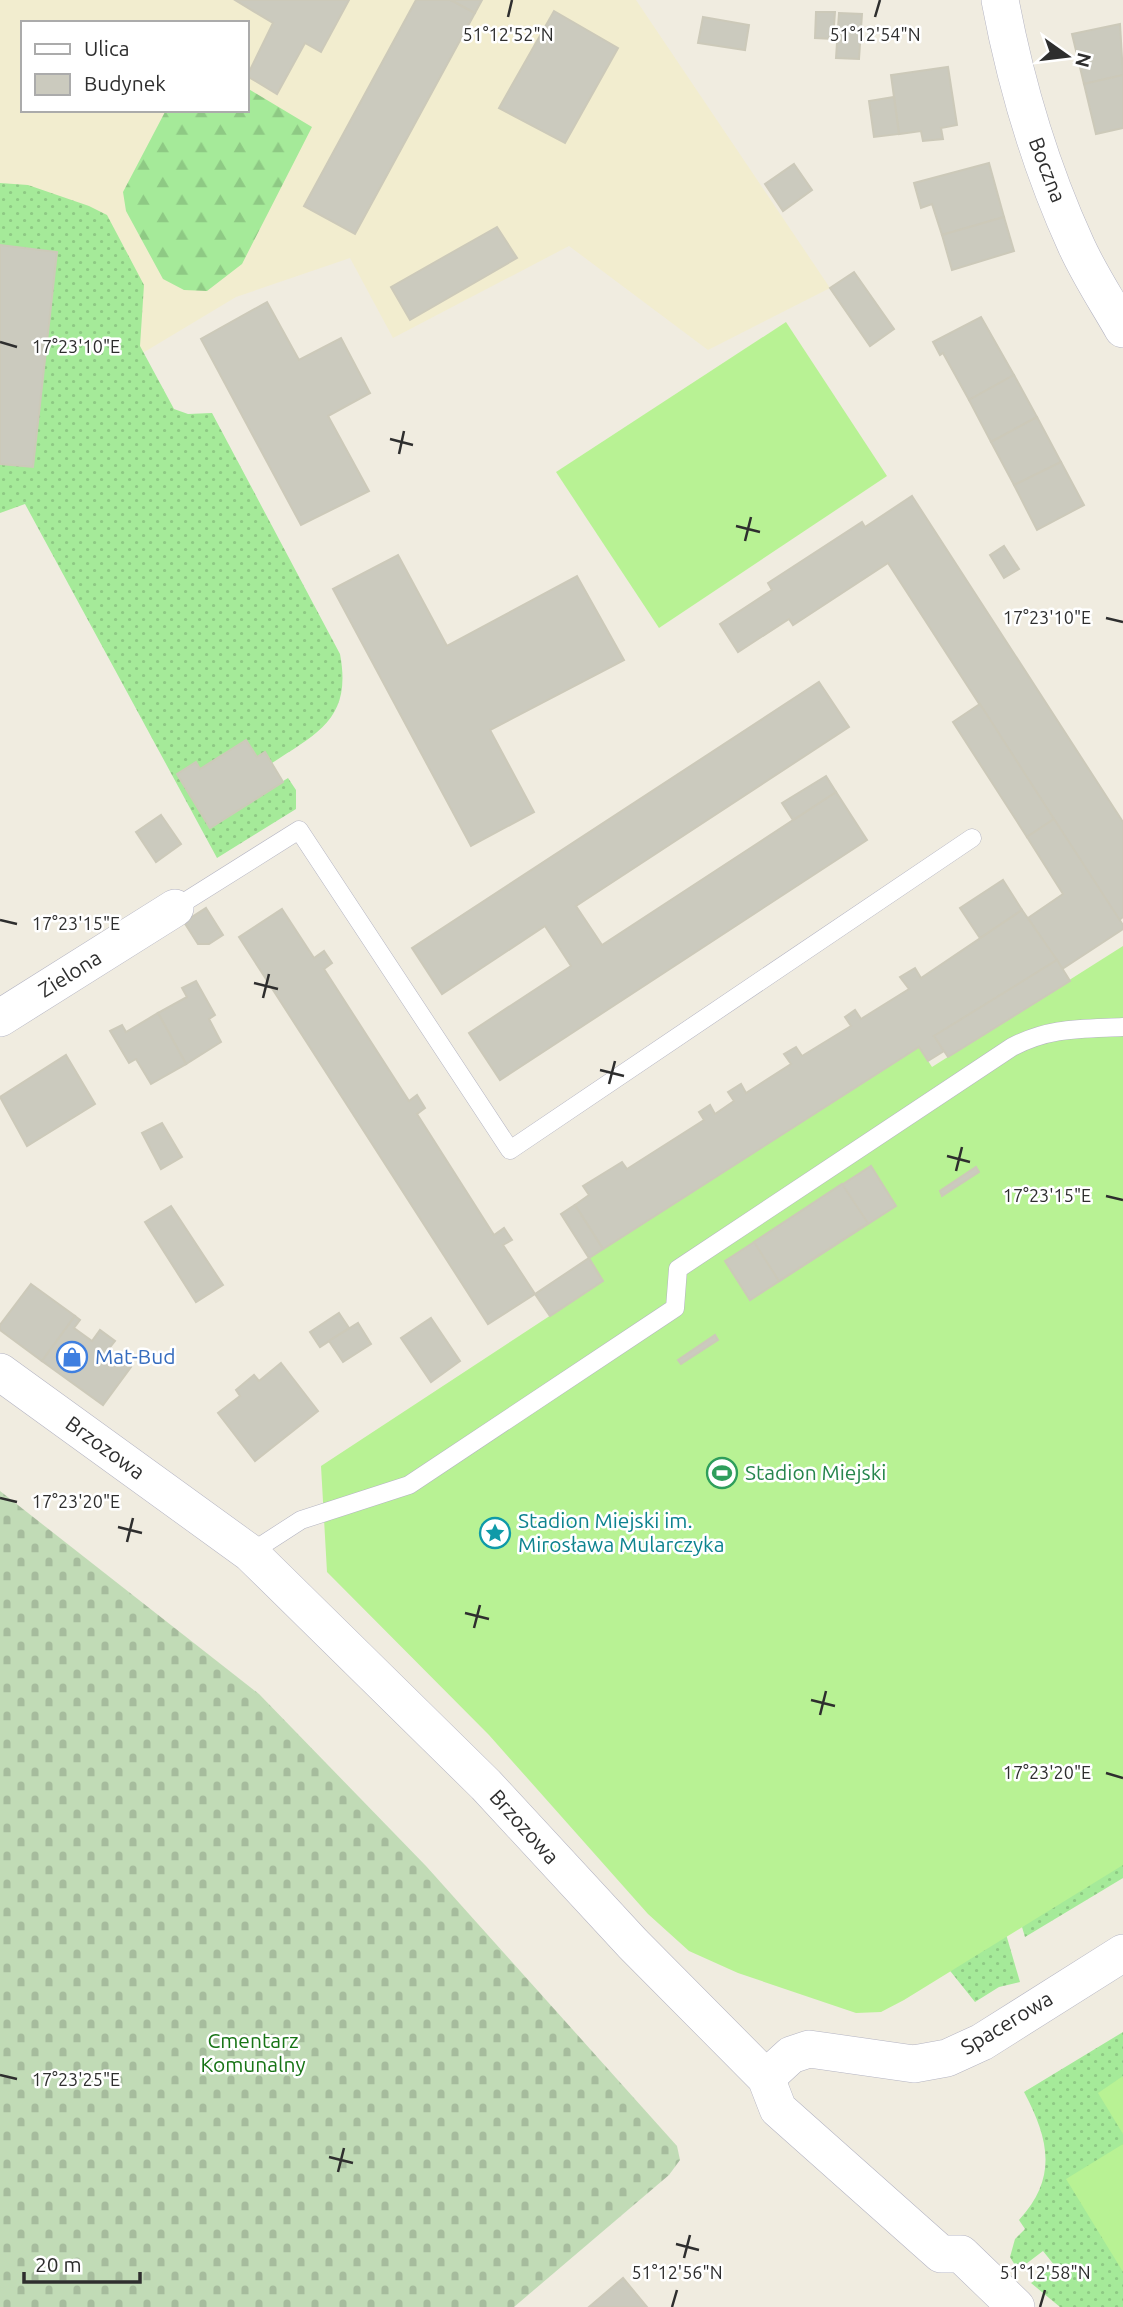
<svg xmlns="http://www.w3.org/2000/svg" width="1123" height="2307" font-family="Ubuntu,sans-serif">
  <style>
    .education { fill: #f2edcf; fill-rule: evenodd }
    .grass { fill: url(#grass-dots) }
    .forest { fill: url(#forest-firs) }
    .cemetery { fill: url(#cemetery-stones) }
    .pitch { fill: #b8f294 }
    .building { fill: #cbcabe; stroke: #ccc9b9; stroke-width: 2 }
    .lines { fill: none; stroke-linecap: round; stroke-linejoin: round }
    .lane-casing { stroke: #b4b4c2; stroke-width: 19 }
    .street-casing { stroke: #b4b4c2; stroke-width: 38 }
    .lane { stroke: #fff; stroke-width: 18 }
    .street { stroke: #fff; stroke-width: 37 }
    .ticks { fill: none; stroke: #2e2e2e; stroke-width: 2.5 }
    .labels { text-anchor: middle; stroke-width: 5; stroke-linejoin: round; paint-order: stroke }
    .street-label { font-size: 21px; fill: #2e2e2e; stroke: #fff }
    .shop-label { font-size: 21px; fill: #366cbe; stroke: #fff; text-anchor: start }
    .leisure-label { font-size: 21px; fill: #27864d; stroke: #fff; text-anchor: start }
    .culture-label { font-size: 21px; fill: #0d838f; stroke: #fff; text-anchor: start }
    .park-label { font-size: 21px; fill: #177415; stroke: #fff }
    .ticks-label { font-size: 18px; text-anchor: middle; fill: #2e2e2e; stroke: #fff; stroke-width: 5; stroke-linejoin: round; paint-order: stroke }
  </style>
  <defs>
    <pattern id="grass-dots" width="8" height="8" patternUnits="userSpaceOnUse" patternTransform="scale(1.75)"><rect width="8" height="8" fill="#a5ea99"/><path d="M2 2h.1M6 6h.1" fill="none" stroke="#8ec984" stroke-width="1.8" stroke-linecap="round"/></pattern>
    <pattern id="forest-firs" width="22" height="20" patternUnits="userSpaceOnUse" patternTransform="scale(1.75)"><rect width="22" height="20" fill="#a5ea99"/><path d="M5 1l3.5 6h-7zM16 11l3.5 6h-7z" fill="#8ec984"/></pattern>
    <pattern id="cemetery-stones" width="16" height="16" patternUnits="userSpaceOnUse" patternTransform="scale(1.75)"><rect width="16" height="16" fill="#c1dbb6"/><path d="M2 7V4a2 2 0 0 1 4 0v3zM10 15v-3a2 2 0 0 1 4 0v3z" fill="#a6bc9d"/></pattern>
  </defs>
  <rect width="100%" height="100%" fill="#f0ece0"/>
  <!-- education -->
  <path class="education" d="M0 0H636L830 288 708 350 569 246 393 338 350 258 236 297 141 354 24 504 0 513ZM23 23H247V110H23Z"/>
  <!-- grass -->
  <g class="grass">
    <path d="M0 183 28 185 89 206 107 215 144 285 140 346 174 409 188 414 212 413 340 654C352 718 319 732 272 763L265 752 257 757 246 740 200 769 196 762 210 827 288 778 296 790V809L217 858 25 504 0 513V463L33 467 57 252 0 245Z"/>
    <path d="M1123 1830V1878L1025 1937 1022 1927Z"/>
    <path d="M1001 1917 1020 1982 999 1987 975 2002 935 1952Z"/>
    <path d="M1123 2032V2307H1060L1031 2283 1055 2266 1043 2251 1018 2270 1010 2257 1015 2239 1025 2229 1019 2220C1058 2178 1049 2139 1024 2092Z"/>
  </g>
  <!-- forest -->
  <path class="forest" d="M247 88 312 127 242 264 207 291 184 290 163 279 126 211 123 192 166 110H247Z"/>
  <!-- cemetery -->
  <path class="cemetery" d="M0 1491 259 1694 426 1866 677 2146 680 2160 669 2175 514 2307H0Z"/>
  <!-- pitch -->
  <g class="pitch">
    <path d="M786 322 887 476 659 628 556 472Z"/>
    <path d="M1123 946V1865L904 2000 881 2012 856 2013 738 1973 689 1951 648 1914 489 1735 327 1572 321 1466 603 1281 589 1258 919 1047 932 1067Z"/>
    <path d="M1123 2076V2134L1098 2093Z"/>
    <path d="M1123 2144V2272L1066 2179Z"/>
  </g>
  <!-- building -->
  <g class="building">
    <path d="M235 0H349L321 52 305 43 277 94 247 76 273 23Z"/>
    <path d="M416 0H451L475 13 355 234 304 206Z"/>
    <path d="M451 0H482L475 13Z"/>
    <path d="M554 11 618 48 565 143 499 108Z"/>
    <path d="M816 12H835L833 39 815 38Z"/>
    <path d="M839 13 862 14 859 59 836 58Z"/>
    <path d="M703 17 749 25 745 50 698 43Z"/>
    <path d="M1120 24 1123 75 1084 84 1072 34Z"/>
    <path d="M948 67 957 125 941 128 943 139 923 141 921 131 899 134 891 75Z"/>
    <path d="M1123 75V128L1096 134 1084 84Z"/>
    <path d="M894 97 899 134 874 137 869 101Z"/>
    <path d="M989 163 1004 217 942 235 932 204 921 208 914 183Z"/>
    <path d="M794 164 812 190 783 211 765 184Z"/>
    <path d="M1004 217 1014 251 952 270 942 235Z"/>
    <path d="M497 227 517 258 410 320 391 287Z"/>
    <path d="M0 245 57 252 33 467 0 464Z"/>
    <path d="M854 272 894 329 870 346 830 288Z"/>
    <path d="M267 302 299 360 341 338 370 393 328 416 369 491 301 525 201 339Z"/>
    <path d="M981 317 1014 375 969 400 943 353 940 355 933 342Z"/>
    <path d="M1014 375 1037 417 991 442 969 400Z"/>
    <path d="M1037 417 1061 462 1014 485 991 442Z"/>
    <path d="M1061 462 1084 505 1037 530 1014 485Z"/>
    <path d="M912 496 1123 822V917L1119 920 888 563 793 625 789 619 738 652 720 624 772 590 768 583 862 522 865 527Z"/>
    <path d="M1004 546 1019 569 1004 578 990 555Z"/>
    <path d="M398 555 447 646 577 576 624 660 490 730 534 812 471 846 333 589Z"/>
    <path d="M819 682 849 727 576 906 602 945 836 792 867 840 500 1080 469 1033 571 966 545 926 442 994 412 948Z"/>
    <path d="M980 704 1054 819 1027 837 953 722Z"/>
    <path d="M246 740 257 757 265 752 283 782 210 828 177 774 196 762 200 769Z"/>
    <path d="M826 776 836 792 793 820 782 803Z"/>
    <path d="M161 815 181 844 156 862 136 832Z"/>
    <path d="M1054 819 1123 925V929L1062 969 1028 918 1063 894 1027 837Z"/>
    <path d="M1003 880 1022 910 980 938 960 908Z"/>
    <path d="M206 908 223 935 209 944H198L184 922Z"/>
    <path d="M282 909 314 958 324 951 332 963 324 969 409 1101 417 1095 425 1108 417 1114 494 1235 504 1228 512 1240 503 1245 535 1294 488 1324 239 937Z"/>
    <path d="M1022 910 1057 960 934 1036 944 1051 928 1061 919 1047 603 1249 575 1205 589 1195 583 1186 622 1162 627 1169 704 1120 699 1112 710 1105 715 1114 734 1101 728 1092 741 1084 746 1093 791 1064 784 1054 796 1047 802 1056 851 1026 845 1017 855 1010 861 1019 909 989 900 977 915 968 921 978Z"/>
    <path d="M1057 960 1070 981 948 1057 934 1036Z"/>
    <path d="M196 981 215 1015 209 1019 221 1042 186 1064 158 1013 187 997 182 988Z"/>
    <path d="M158 1013 186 1064 151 1084 136 1059 129 1063 110 1031 122 1025 126 1032Z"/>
    <path d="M66 1055 95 1104 27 1146 0 1097Z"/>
    <path d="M162 1123 182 1157 161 1169 142 1133Z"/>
    <path d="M871 1166 896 1206 750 1300 725 1261Z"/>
    <path d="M976 1167 979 1172 942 1196 940 1191Z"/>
    <path d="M842 1184 868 1223 779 1281 754 1242Z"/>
    <path d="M575 1205 603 1249 589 1258 561 1214Z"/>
    <path d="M171 1206 223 1285 196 1302 145 1222Z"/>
    <path d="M589 1258 603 1281 550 1316 535 1294Z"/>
    <path d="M31 1284 75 1316 42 1361 0 1330V1325Z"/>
    <path d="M339 1313 349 1328 320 1347 310 1332Z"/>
    <path d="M75 1316 80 1320 74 1328 92 1341 100 1330 115 1341 107 1351 131 1367 103 1405 42 1361Z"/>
    <path d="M431 1318 460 1361 431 1382 401 1338Z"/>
    <path d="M358 1323 371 1344 343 1362 329 1341Z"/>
    <path d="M715 1335 718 1340 681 1364 678 1360Z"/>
    <path d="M281 1363 318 1411 255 1461 218 1413 240 1396 236 1390 254 1375 259 1381Z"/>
    <path d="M623 2278 647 2307H589Z"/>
  </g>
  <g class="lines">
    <!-- lane casing -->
    <g class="lane-casing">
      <g id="lane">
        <path d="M175 908 299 830 510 1150 972 838"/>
        <path d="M250 1553 301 1520 409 1485 675 1308 678 1269 1012 1047C1050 1027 1081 1029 1123 1027"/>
      </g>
    </g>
    <!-- street casing -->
    <g class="street-casing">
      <g id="street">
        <path d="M1000 0C1016 85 1040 166 1076 245 1089 274 1107 301 1123 329"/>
        <path d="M0 1018 175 908"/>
        <path d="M0 1372 250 1553 486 1785 633 1944 766 2078 778 2109 941 2254H961L1016 2307"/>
        <path d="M766 2078 791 2055 809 2049 914 2064 947 2058 982 2042 1123 1953"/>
      </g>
    </g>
    <!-- lane -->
    <use href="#lane" class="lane"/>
    <!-- street -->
    <use href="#street" class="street"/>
  </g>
  <!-- ticks -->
  <path class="ticks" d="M508 17 512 0M875 17 880 0M0 342 17 347M390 439 413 445M399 454 404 431M736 526 760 532M745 541 751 517M1106 618 1123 622M0 920 17 924M254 983 278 989M263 998 269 974M600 1070 624 1076M609 1084 615 1061M947 1156 970 1162M956 1171 962 1147M1106 1196 1123 1200M0 1498 17 1502M118 1527 142 1533M127 1542 133 1518M465 1613 489 1619M474 1628 480 1605M811 1700 835 1706M820 1715 826 1691M1106 1773 1123 1778M0 2075 17 2079M329 2157 353 2163M338 2172 344 2148M676 2244 699 2250M684 2258 690 2235M672 2307 677 2290M1040 2307 1045 2290"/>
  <!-- icons -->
  <defs>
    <g id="shop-ring" transform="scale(1.575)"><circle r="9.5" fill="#fff" stroke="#3f7fe0" stroke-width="1.5"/><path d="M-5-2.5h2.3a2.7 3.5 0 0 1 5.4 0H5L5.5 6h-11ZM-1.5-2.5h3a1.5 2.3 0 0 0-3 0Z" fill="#3f7fe0"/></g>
    <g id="stadium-ring" transform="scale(1.575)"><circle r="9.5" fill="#fff" stroke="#2e9e5b" stroke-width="1.5"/><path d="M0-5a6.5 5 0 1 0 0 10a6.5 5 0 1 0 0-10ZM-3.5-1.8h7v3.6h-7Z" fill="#2e9e5b"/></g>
    <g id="sight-ring" transform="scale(1.575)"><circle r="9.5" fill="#fff" stroke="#0f9aa8" stroke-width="1.5"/><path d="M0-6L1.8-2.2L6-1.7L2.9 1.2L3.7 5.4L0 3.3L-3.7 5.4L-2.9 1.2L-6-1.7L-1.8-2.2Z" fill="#0f9aa8"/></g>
  </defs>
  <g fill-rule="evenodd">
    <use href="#shop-ring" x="72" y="1357"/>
    <use href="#stadium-ring" x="722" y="1473"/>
    <use href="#sight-ring" x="495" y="1533"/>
  </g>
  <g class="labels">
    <!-- street labels -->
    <g class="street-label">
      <text transform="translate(1047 170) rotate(69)" y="7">Boczna</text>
      <text transform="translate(70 974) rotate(-32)" y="7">Zielona</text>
      <text transform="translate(105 1448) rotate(36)" y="7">Brzozowa</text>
      <text transform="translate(524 1827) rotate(48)" y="7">Brzozowa</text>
      <text transform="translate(1007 2023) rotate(-31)" y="7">Spacerowa</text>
    </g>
    <!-- shop labels -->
    <g class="shop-label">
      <text x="95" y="1364">Mat-Bud</text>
    </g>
    <!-- leisure labels -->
    <g class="leisure-label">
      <text x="745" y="1480">Stadion Miejski</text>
    </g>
    <!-- culture labels -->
    <g class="culture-label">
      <text x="518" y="1528">Stadion Miejski im.<tspan x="518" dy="24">Mirosława Mularczyka</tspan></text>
    </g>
    <!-- park labels -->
    <g class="park-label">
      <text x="253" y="2048">Cmentarz<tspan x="253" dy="24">Komunalny</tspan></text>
    </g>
  </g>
  <g class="ticks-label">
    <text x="508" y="41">51°12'52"N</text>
    <text x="875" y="41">51°12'54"N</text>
    <text x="76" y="353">17°23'10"E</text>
    <text x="1047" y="624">17°23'10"E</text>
    <text x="76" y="930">17°23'15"E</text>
    <text x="1047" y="1202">17°23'15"E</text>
    <text x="76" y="1508">17°23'20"E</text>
    <text x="1047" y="1779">17°23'20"E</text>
    <text x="76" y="2086">17°23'25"E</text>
    <text x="677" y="2279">51°12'56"N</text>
    <text x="1045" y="2279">51°12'58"N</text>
  </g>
  <!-- legend -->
  <rect x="21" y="21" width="228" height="91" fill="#ffffff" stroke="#ababab" stroke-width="2"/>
  <rect x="35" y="44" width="35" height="10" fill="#ffffff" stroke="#ababab" stroke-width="2"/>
  <text x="84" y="56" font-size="21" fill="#2e2e2e">Ulica</text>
  <rect x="35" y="74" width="35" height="21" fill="#cbcabe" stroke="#ababab" stroke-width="2"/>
  <text x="84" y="91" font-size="21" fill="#2e2e2e">Budynek</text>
  <!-- north arrow -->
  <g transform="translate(1067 56) rotate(104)" stroke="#ffffff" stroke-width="5" paint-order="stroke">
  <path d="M0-5L12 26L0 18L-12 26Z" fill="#2e2e2e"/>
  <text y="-10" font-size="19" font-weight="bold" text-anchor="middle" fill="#2e2e2e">N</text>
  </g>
  <!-- scale -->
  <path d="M24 2272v10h116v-10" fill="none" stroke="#2e2e2e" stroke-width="3.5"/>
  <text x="35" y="2272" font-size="21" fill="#2e2e2e" stroke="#ffffff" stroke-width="5" paint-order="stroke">20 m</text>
</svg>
